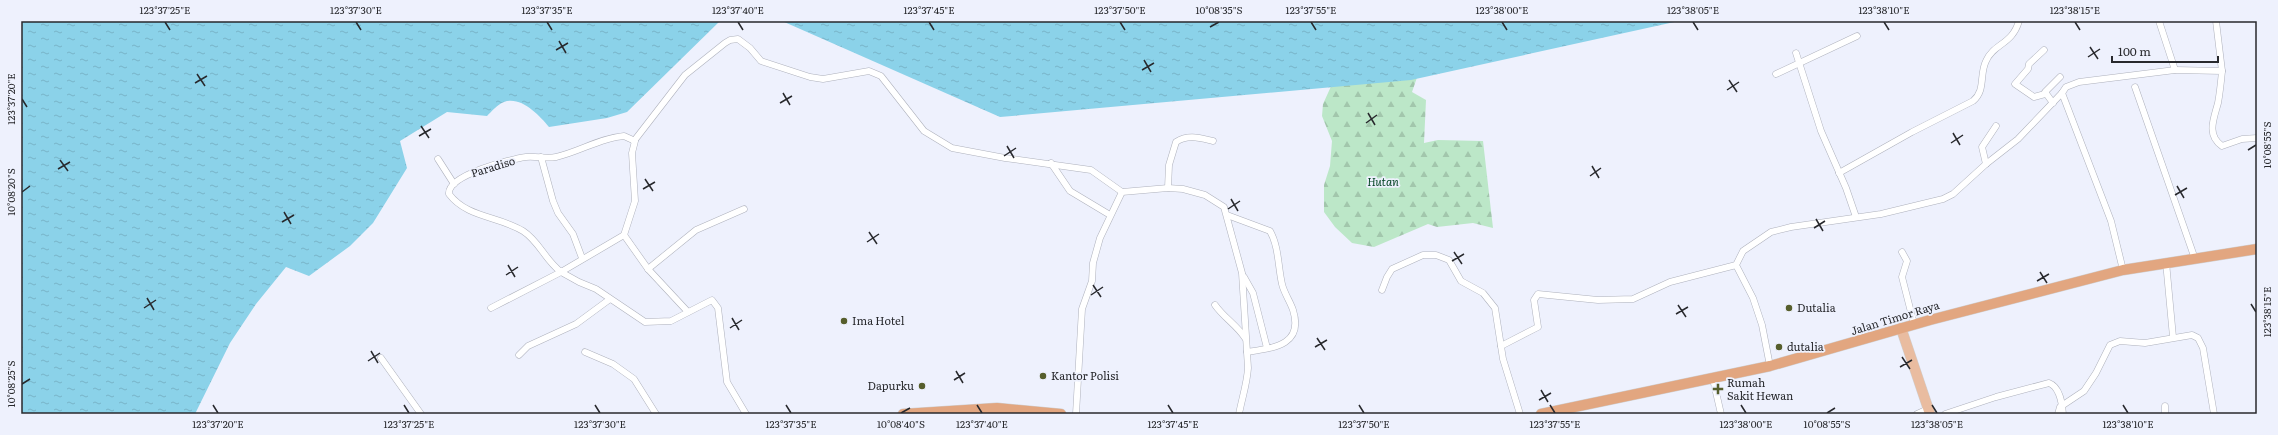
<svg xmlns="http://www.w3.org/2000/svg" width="2278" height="435" font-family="Literata,serif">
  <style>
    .forest { fill: url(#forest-firs) }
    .water { fill: url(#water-ripples) }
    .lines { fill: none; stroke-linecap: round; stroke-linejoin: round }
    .minor-casing { stroke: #aeb1bc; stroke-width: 7 }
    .primary-casing { stroke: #d0d0d1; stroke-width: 11 }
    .trunk-casing { stroke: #d0d0d1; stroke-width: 11 }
    .minor { stroke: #fff; stroke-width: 6 }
    .primary { stroke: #e9bca0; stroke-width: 10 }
    .trunk { stroke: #e2a680; stroke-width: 10 }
    .ticks { fill: none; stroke: #28292d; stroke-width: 1.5 }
    .poi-dot { fill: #565e2c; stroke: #eef1fd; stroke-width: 1.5 }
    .labels { text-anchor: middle; stroke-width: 3.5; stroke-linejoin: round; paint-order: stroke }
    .street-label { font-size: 11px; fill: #28292d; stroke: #eef1fd }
    .park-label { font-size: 11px; font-style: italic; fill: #004321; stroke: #eef1fd }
    .poi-label { font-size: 11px; fill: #28292d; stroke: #eef1fd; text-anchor: start }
    .neatline { fill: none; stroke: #28292d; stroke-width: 1.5 }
    .ticks-label { font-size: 10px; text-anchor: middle; fill: #28292d }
  </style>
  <defs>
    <pattern id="forest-firs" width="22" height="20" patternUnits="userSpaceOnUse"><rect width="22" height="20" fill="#bce7c8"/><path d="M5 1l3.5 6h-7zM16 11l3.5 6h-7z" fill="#a2c6ac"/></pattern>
    <pattern id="water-ripples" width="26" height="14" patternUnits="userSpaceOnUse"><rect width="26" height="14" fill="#8bd2e9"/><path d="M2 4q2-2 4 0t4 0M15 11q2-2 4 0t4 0" fill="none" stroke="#78b4c8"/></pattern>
  </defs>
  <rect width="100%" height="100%" fill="#eef1fd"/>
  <!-- forest -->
  <path class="forest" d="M1422 63 1412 92 1426 100 1424 143 1438 140 1483 141 1493 228 1473 223 1437 227 1428 224 1374 247 1352 243 1335 227 1324 212V185L1330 166 1332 141 1322 116 1323 104 1338 71Z"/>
  <!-- water -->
  <g class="water">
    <path d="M21 21H720L627 112 607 118 549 127C539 115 521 96 504 102 498 104 491 112 487 116L447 112 400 141 407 168 373 223 350 246 309 276 286 267 256 304 230 343 195 414H21Z"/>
    <path d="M782 21H1679L1411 80 1000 117Z"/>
  </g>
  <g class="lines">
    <!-- minor casing -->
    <g class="minor-casing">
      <g id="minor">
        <path d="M2159 21 2175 70"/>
        <path d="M2216 21 2222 71"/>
        <path d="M2044 50 2029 64 2028 69 2015 84 2034 97 2045 94"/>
        <path d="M1796 53 1821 131 1846 188 1856 217"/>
        <path d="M1776 74 1857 36"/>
        <path d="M2135 87 2195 259"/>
        <path d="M2053 103 2045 92 2060 77"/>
        <path d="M624 136 635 141 632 153 635 201 624 235 561 272C545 260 539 241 523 231 499 216 467 218 449 194 447 175 511 159 526 157 536 156 546 159 556 157 579 152 600 138 624 136Z"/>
        <path d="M634 141 685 75 725 43 730 40 738 39 750 48 761 61 810 77 823 79 869 71 881 76 924 131 952 148 1005 158 1091 170 1122 192 1168 188 1183 189 1205 195 1224 207 1242 273 1248 368C1247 384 1242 398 1239 414"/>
        <path d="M541 157 553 201 558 213 573 234 582 258"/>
        <path d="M438 159 454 184"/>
        <path d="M1051 163 1070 191 1110 215"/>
        <path d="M1986 164 1982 147 1996 126"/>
        <path d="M1839 173 1912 132 1973 101C1986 90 1979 75 1986 61 1994 43 2012 45 2019 21"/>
        <path d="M1168 188 1169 165 1176 142C1188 134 1200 138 1213 141"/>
        <path d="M1227 215 1270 231C1279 247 1278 267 1282 284 1284 293 1290 301 1293 310 1304 345 1274 348 1247 352"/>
        <path d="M624 235 648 269 688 312"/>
        <path d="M1902 252 1907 261 1902 277 1914 324"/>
        <path d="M2166 262 2173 337"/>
        <path d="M648 269 696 230 744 209"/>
        <path d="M2123 270 2111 221 2062 93 2066 87 2079 82 2175 70 2222 71C2221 82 2220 92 2218 103 2214 118 2206 135 2222 146L2242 139 2257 138"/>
        <path d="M1244 277 1253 293 1267 348"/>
        <path d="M1382 290 1387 277 1392 269 1423 255H1436L1449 260 1461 281 1483 293 1495 308 1503 359 1520 414"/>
        <path d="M1215 305C1224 318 1237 325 1245 338"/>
        <path d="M491 308 561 272 579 282 596 289 645 322 671 321 712 300 718 308 727 382 746 414"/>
        <path d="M1501 346 1538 327 1534 300 1538 294 1598 300 1633 299 1670 282 1736 265"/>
        <path d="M585 352 613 364 634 379 656 414"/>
        <path d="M519 355 528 346 576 324 610 299"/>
        <path d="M381 358 421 414"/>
        <path d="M1770 366 1762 325 1753 298 1736 265 1743 251 1771 232 1791 227 1881 214 1943 199 1953 194 1986 164 2018 139 2062 93"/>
        <path d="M1713 379 1721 414"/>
        <path d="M2165 406V414"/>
        <path d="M1076 414 1082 309 1092 281 1093 263 1100 238 1122 192"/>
        <path d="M1917 414 1928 409"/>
        <path d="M1945 414 1996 397 2049 383C2060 387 2062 403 2063 414"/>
        <path d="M2058 414 2060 407 2084 391 2096 373 2110 345 2120 341 2145 343 2192 335 2198 338 2203 348 2214 414"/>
      </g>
    </g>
    <!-- primary casing -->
    <g class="primary-casing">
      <path id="primary" d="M1901 328 1930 414"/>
    </g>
    <!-- trunk casing -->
    <g class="trunk-casing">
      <g id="trunk">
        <path d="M903 414 997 408 1061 414"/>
        <path d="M1541 414 1770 366 1930 320 2123 270 2257 249"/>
      </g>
    </g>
    <!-- minor -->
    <use href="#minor" class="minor"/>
    <!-- primary -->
    <use href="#primary" class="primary"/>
    <!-- trunk -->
    <use href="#trunk" class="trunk"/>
  </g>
  <!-- ticks -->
  <path class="ticks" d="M165 22 170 30M356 22 361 30M547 22 552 30M738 22 743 30M929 22 934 30M1120 22 1125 30M1311 22 1316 30M1502 22 1507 30M1693 22 1698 30M1884 22 1889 30M2075 22 2080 30M1210 27 1219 22M559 41 566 53M2090 47 2098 59M556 50 568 43M2088 57 2100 49M1144 60 1151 72M1142 70 1154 63M197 74 205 86M1729 80 1737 92M195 83 207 76M1727 90 1739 82M783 93 790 105M22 99 27 107M780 103 792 96M1368 113 1375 125M1366 123 1377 115M421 126 429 138M1953 133 1960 145M419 136 431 129M1951 143 1963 135M1007 146 1014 158M2248 150 2256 145M1004 156 1016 148M60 160 68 171M1592 166 1599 178M58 169 70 162M1590 176 1601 168M645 179 653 191M2177 186 2184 198M643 189 655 182M22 192 30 186M2175 195 2187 188M1231 199 1238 211M1228 209 1240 201M284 212 291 224M1816 219 1823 231M282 222 294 215M1814 228 1825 221M869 232 877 244M867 242 879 234M1454 252 1462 264M1452 261 1464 254M508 265 515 277M2040 272 2047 283M506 275 518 267M2037 281 2049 274M1093 285 1101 297M1091 295 1103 287M147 298 154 310M2251 304 2256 312M1678 305 1686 317M144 308 156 300M1676 314 1688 307M732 318 739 330M730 328 742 320M1317 338 1325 350M1315 347 1327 340M371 351 378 363M1902 357 1910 369M368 361 380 353M1900 367 1912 360M956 371 963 383M954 380 965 373M22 384 30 379M1541 390 1548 402M1539 400 1551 393M213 405 218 413M404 405 409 413M595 405 600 413M786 405 791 413M977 405 982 413M1168 405 1173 413M1359 405 1364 413M1550 405 1555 413M1741 405 1746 413M1932 405 1937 413M2123 405 2128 413M901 413 910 408M1827 413 1835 408"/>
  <!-- markers -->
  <g class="poi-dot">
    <circle cx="1789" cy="308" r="4"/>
    <circle cx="844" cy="321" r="4"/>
    <circle cx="1779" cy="347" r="4"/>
    <circle cx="1043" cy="376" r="4"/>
    <circle cx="922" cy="386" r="4"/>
    <path d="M1716 383h4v4h4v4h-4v4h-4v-4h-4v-4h4z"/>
  </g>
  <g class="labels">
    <!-- street labels -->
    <g class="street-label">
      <text transform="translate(493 167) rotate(-17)" y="4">Paradiso</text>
      <text transform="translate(1895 318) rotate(-17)" y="4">Jalan Timor Raya</text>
    </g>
    <!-- park labels -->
    <g class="park-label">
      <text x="1383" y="186">Hutan</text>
    </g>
    <!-- poi labels -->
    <g class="poi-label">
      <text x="1797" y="312">Dutalia</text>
      <text x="852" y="325">Ima Hotel</text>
      <text x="1787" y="351">dutalia</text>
      <text x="1051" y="380">Kantor Polisi</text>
      <text x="1727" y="387">Rumah<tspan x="1727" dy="13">Sakit Hewan</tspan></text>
      <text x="914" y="390" text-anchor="end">Dapurku</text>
    </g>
  </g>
  <!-- border -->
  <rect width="2278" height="435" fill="none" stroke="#eef1fd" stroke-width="44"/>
  <!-- scale -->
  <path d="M2112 56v6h106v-6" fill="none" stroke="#28292d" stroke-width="2"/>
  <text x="2118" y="56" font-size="12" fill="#28292d" stroke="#eef1fd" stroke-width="3" paint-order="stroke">100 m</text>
  <rect x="22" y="22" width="2234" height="391" class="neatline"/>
  <g class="ticks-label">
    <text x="165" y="14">123°37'25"E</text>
    <text x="356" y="14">123°37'30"E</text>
    <text x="547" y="14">123°37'35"E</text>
    <text x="738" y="14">123°37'40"E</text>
    <text x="929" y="14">123°37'45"E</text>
    <text x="1120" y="14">123°37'50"E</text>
    <text x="1219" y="14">10°08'35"S</text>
    <text x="1311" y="14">123°37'55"E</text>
    <text x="1502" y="14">123°38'00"E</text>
    <text x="1693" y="14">123°38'05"E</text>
    <text x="1884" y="14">123°38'10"E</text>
    <text x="2075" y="14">123°38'15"E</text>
    <text transform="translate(11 99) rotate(-90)" y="4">123°37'20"E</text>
    <text transform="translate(2267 145) rotate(-90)" y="4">10°08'55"S</text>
    <text transform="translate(11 192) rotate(-90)" y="4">10°08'20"S</text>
    <text transform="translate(2267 312) rotate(-90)" y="4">123°38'15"E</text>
    <text transform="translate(11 384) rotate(-90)" y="4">10°08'25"S</text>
    <text x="218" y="428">123°37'20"E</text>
    <text x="409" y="428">123°37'25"E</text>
    <text x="600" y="428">123°37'30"E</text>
    <text x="791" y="428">123°37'35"E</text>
    <text x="901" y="428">10°08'40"S</text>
    <text x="982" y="428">123°37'40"E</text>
    <text x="1173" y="428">123°37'45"E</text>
    <text x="1364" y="428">123°37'50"E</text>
    <text x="1555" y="428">123°37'55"E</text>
    <text x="1746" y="428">123°38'00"E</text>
    <text x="1827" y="428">10°08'55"S</text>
    <text x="1937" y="428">123°38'05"E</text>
    <text x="2128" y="428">123°38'10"E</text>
  </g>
</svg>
